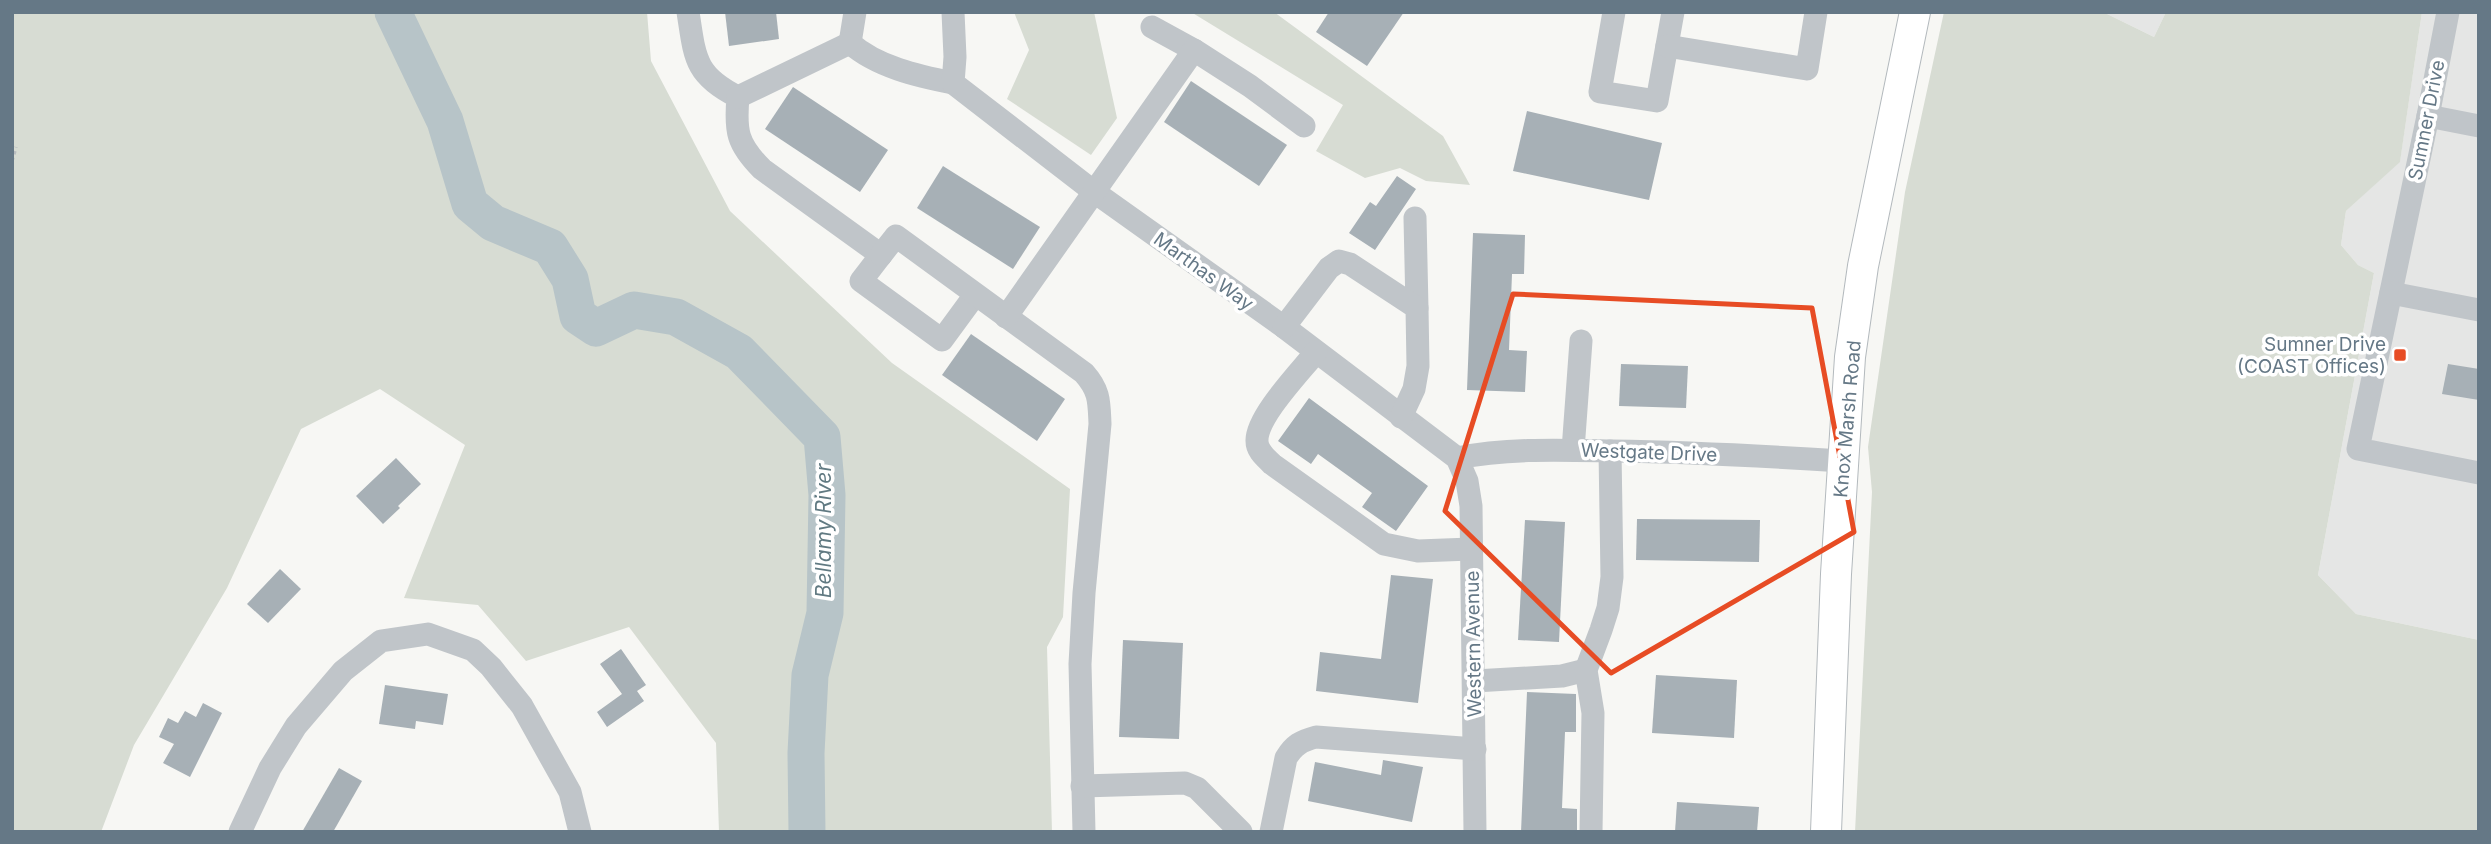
<svg xmlns="http://www.w3.org/2000/svg" width="2491" height="844" font-family="Inter,sans-serif">
  <style>
    .built { fill: #e5e6e5 }
    .green { fill: #d7dcd3 }
    .lines { fill: none; stroke-linecap: round; stroke-linejoin: round }
    .river { stroke: #b7c4c8; stroke-width: 37 }
    .building { fill: #a7b0b6 }
    .major-casing { stroke: #b3b9bd; stroke-width: 32 }
    .path { stroke: #b8bcbf; stroke-width: 3.5; stroke-dasharray: 3.5 3.5; stroke-linecap: butt }
    .minor { stroke: #c0c5c9; stroke-width: 23 }
    .major { stroke: #fff; stroke-width: 30 }
    .marked { fill: none; stroke: #e74c24; stroke-width: 5; stroke-linejoin: round }
    .poi-dot { fill: #e74c24; stroke: #fff; stroke-width: 2.5 }
    .labels { text-anchor: middle; stroke-width: 7; stroke-linejoin: round; paint-order: stroke }
    .street-label { font-size: 19px; fill: #657886; stroke: #fff }
    .poi-label { font-size: 19px; fill: #657886; stroke: #fff; text-anchor: end }
    .water-label { font-size: 21px; font-style: italic; fill: #617a82; stroke: #fff }
  </style>
  <rect width="100%" height="100%" fill="#f7f7f4"/>
  <!-- built -->
  <g class="built">
    <path d="M2103 12H2166L2154 37Z"/>
    <path d="M2422 12H2479V640L2356 614 2318 575 2374 273 2358 265 2341 245 2346 211 2400 161Z"/>
  </g>
  <!-- green -->
  <g class="green">
    <path d="M12 12H647L651 61 730 211 892 363 1070 489 1063 617 1047 647 1052 832H719L716 743 629 627 526 661 478 605 404 598 465 445 380 389 301 429 227 588 134 745 101 832H12Z"/>
    <path d="M1014 12H1094L1117 118 1091 155 1007 99 1029 50Z"/>
    <path d="M1191 12H1274L1443 136 1470 185 1426 181 1400 168 1365 178 1316 151 1343 105Z"/>
    <path d="M1944 12H2103L2154 37 2166 12H2422L2400 162 2346 211 2341 245 2358 265 2374 273 2318 575 2356 614 2479 640V832H1855L1872 492 1868 447 1905 192Z"/>
  </g>
  <g class="lines">
    <!-- river -->
    <path class="river" d="M393 12 445 121 470 204 493 223 550 247 570 279 578 316 596 328 634 310 676 317 739 352 822 437 827 495 825 613 810 675 806 753 807 832"/>
  </g>
  <!-- building -->
  <g class="building">
    <path d="M725 12H776L779 39 729 46Z"/>
    <path d="M1329 12H1404L1367 66 1316 32Z"/>
    <path d="M1191 81 1287 145 1259 186 1164 122Z"/>
    <path d="M793 87 888 150 860 192 765 129Z"/>
    <path d="M1527 111 1662 143 1649 200 1513 171Z"/>
    <path d="M943 166 1040 227 1013 269 917 208Z"/>
    <path d="M1397 176 1416 189 1375 250 1349 233 1370 202 1376 206Z"/>
    <path d="M1473 233 1525 235 1524 274H1512L1509 350 1527 351 1525 392 1467 390Z"/>
    <path d="M971 334 1065 399 1037 441 942 375Z"/>
    <path d="M1621 364 1688 366 1686 408 1619 406Z"/>
    <path d="M2448 364 2479 369V400L2442 394Z"/>
    <path d="M1309 398 1428 486 1396 531 1362 507 1372 493 1318 454 1311 464 1278 441Z"/>
    <path d="M396 458 421 484 398 506 400 508 383 524 356 496Z"/>
    <path d="M1637 519 1760 520 1759 562 1636 560Z"/>
    <path d="M1525 520 1565 522 1559 642 1518 640Z"/>
    <path d="M280 569 301 589 268 623 247 604Z"/>
    <path d="M1391 575 1433 579 1418 703 1316 691 1320 652 1381 659Z"/>
    <path d="M1123 640 1183 643 1179 739 1119 737Z"/>
    <path d="M621 649 646 685 637 691 644 701 607 727 597 712 622 694 600 664Z"/>
    <path d="M1656 675 1737 680 1734 738 1652 733Z"/>
    <path d="M385 685 448 694 443 725 416 721 415 729 379 724Z"/>
    <path d="M1527 692 1576 694V732H1565L1562 808 1577 809V832H1521Z"/>
    <path d="M203 703 222 713 190 777 163 763 174 744 159 737 168 718 178 723 185 711 196 717Z"/>
    <path d="M1383 760 1423 767 1412 822 1308 801 1315 762 1381 775Z"/>
    <path d="M339 768 362 781 333 832H302Z"/>
    <path d="M1677 802 1759 807 1757 832H1675Z"/>
  </g>
  <g class="lines">
    <!-- major casing -->
    <g class="major-casing">
      <path id="major" d="M1826 832 1836 574 1850 357 1863 266 1915 12"/>
    </g>
    <!-- path -->
    <path class="path" d="M12 161 16 147"/>
    <!-- minor -->
    <g class="minor">
      <path d="M688 12C695 57 694 75 738 97 735 131 737 144 762 169L881 255 861 281 942 340 975 295"/>
      <path d="M855 12 850 43C877 67 918 76 953 83"/>
      <path d="M953 12 955 57 953 83 1093 191 1284 327 1457 458 1467 481 1471 506 1475 832"/>
      <path d="M1614 12 1600 92 1657 101 1673 12"/>
      <path d="M2448 12 2428 116 2358 449 2479 473"/>
      <path d="M1152 27 1194 50"/>
      <path d="M1667 46 1807 69 1816 12"/>
      <path d="M738 97 850 43"/>
      <path d="M2428 116 2479 126"/>
      <path d="M1415 218 1417 308"/>
      <path d="M881 255 896 236 1084 373C1100 391 1099 402 1100 424L1084 593 1080 664 1084 832"/>
      <path d="M2391 293 2479 310"/>
      <path d="M1006 317 1194 50 1250 86 1304 126"/>
      <path d="M1284 327 1329 268 1339 261 1350 264 1417 308 1418 366 1414 389 1401 417"/>
      <path d="M1316 352C1301 371 1256 417 1257 441 1257 451 1265 457 1272 464L1384 544 1418 551 1471 549"/>
      <path d="M1573 450 1581 341"/>
      <path d="M1457 458C1508 448 1560 450 1612 451 1688 452 1765 456 1842 461"/>
      <path d="M1475 681 1562 676 1586 670"/>
      <path d="M1082 786 1185 783 1197 788 1241 832"/>
      <path d="M240 832 270 768 296 726 343 671 381 641 428 634 473 650 491 667 522 706 570 792 580 832"/>
      <path d="M1271 832 1286 758C1294 745 1301 741 1316 737L1475 749"/>
      <path d="M1591 832 1593 713 1586 670 1601 630 1608 608 1612 577 1610 451"/>
    </g>
    <!-- major -->
    <use href="#major" class="major"/>
  </g>
  <!-- marked area -->
  <path class="marked" d="M1513 294 1812 308 1854 532 1611 673 1445 511Z"/>
  <!-- markers -->
  <rect class="poi-dot" x="2393" y="348" width="14" height="14" rx="3.5"/>
  <g class="labels">
    <!-- street labels -->
    <g class="street-label">
      <text transform="translate(2426 120) rotate(-79)" y="7">Sumner Drive</text>
      <text transform="translate(1204 271) rotate(36)" y="7">Marthas Way</text>
      <text transform="translate(1847 419) rotate(-85)" y="7">Knox Marsh Road</text>
      <text transform="translate(1649 452) rotate(2)" y="7">Westgate Drive</text>
      <text transform="translate(1473 644) rotate(-91)" y="7">Western Avenue</text>
    </g>
    <!-- poi labels -->
    <g class="poi-label">
      <text x="2386" y="351">Sumner Drive<tspan x="2386" dy="22">(COAST Offices)</tspan></text>
    </g>
    <!-- water labels -->
    <g class="water-label">
      <text transform="translate(824 531) rotate(-90)" y="7">Bellamy River</text>
    </g>
  </g>
  <!-- border -->
  <rect width="2491" height="844" fill="none" stroke="#657886" stroke-width="28"/>
</svg>
